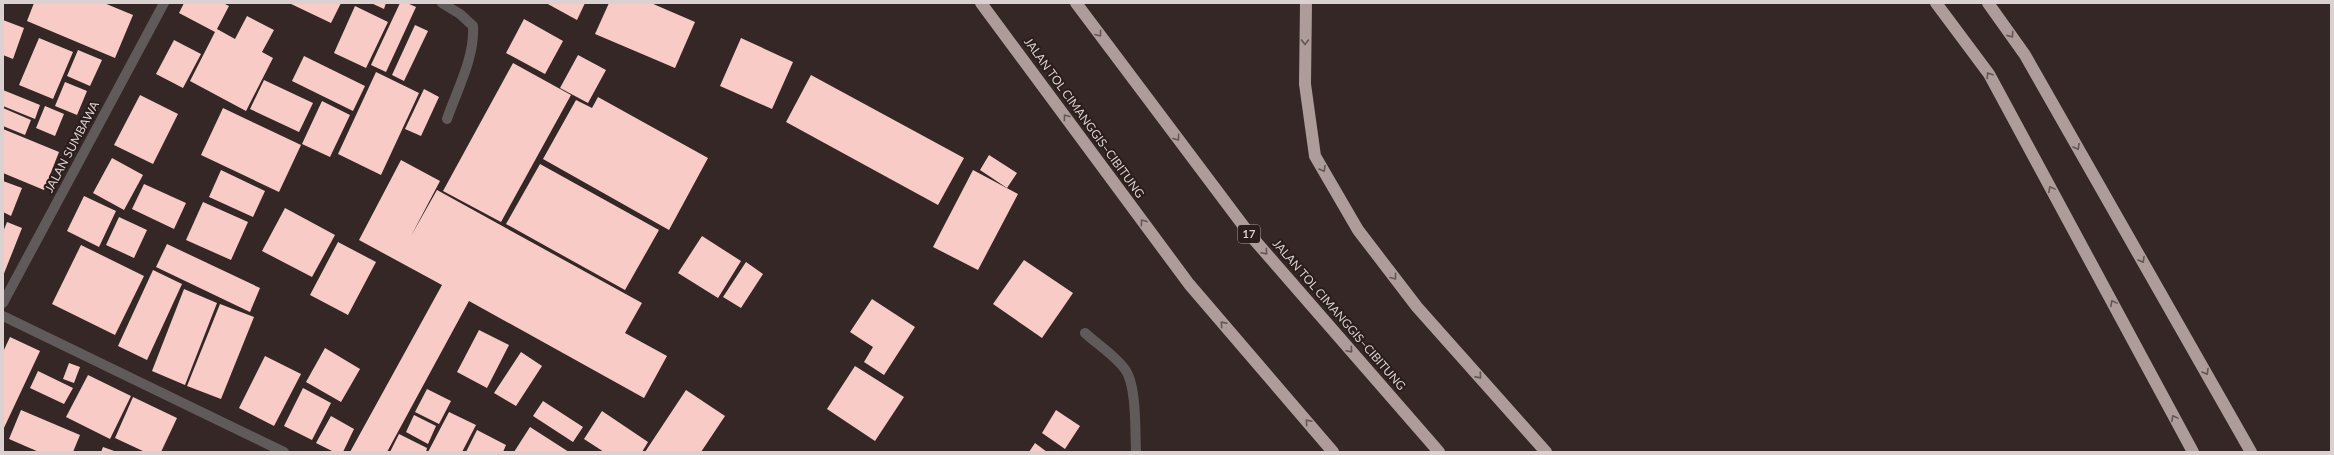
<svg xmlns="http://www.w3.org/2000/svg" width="2334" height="455" font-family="Lato,sans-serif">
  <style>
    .building { fill: #f9cbc6 }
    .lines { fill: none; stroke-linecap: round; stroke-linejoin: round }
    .street { stroke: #615a5a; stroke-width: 10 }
    .highway { stroke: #ad9c9a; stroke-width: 12 }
    .oneway { stroke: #655655 }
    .labels { text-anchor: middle; stroke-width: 4; stroke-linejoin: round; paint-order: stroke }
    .shield { fill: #2a1d1c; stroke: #a59b9a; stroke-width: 1 }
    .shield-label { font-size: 11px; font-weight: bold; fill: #dad1d0 }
    .street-label { font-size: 12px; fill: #dad1d0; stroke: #2a1d1c }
  </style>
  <rect width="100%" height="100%" fill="#342725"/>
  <!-- building -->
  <g class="building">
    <path d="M34 3H104L133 15 115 58 27 21Z"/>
    <path d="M184 3H223L229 6 217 29 235 39 247 16 274 30 262 52 273 58 246 111 190 81 215 32 179 13Z"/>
    <path d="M289 3H341L331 23Z"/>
    <path d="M371 3H386L384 9Z"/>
    <path d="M400 3H407L416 7 386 72 371 65Z"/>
    <path d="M546 3H585L577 20Z"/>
    <path d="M609 3H651L695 22 675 68 595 34Z"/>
    <path d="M355 6 388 22 366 68 334 53Z"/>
    <path d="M524 19 563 41 545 74 506 53Z"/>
    <path d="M3 20 24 28 13 59 3 55Z"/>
    <path d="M415 25 428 31 404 81 392 75Z"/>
    <path d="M39 38 73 52 53 99 19 85Z"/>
    <path d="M741 38 793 62 772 109 720 86Z"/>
    <path d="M174 40 201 54 183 88 156 74Z"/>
    <path d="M78 50 102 60 90 86 67 76Z"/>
    <path d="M578 55 606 70 588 103 560 88Z"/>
    <path d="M304 56 365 86 353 111 292 81Z"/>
    <path d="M513 63 571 95 501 222 443 191Z"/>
    <path d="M376 72 419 93 381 175 338 154Z"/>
    <path d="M811 75 964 158 938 205 786 122Z"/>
    <path d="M264 80 313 103 299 132 250 109Z"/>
    <path d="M65 82 87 91 77 115 55 106Z"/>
    <path d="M424 89 439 97 421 136 405 129Z"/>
    <path d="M3 90 40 105 35 119 3 106Z"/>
    <path d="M140 95 178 114 153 164 114 145Z"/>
    <path d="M598 97 708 158 669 230 543 159 576 100 592 108Z"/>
    <path d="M322 101 350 115 330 157 302 144Z"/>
    <path d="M45 106 64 114 55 136 36 128Z"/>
    <path d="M3 108 31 120 25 135 3 126Z"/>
    <path d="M223 108 301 145 279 192 201 155Z"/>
    <path d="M3 129 59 152 44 190 3 173Z"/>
    <path d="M989 155 1017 173 1007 188 980 170Z"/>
    <path d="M112 158 143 175 124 210 93 193Z"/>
    <path d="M401 160 440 181 411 236 437 190 642 303 625 333 667 356 644 398 469 301 387 452H350L442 285 359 240Z"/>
    <path d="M540 164 659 230 625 290 506 224Z"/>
    <path d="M221 170 265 191 253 217 209 197Z"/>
    <path d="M973 170 1018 194 978 270 933 247Z"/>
    <path d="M3 181 22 188 11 216 3 212Z"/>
    <path d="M144 184 186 203 174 229 132 209Z"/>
    <path d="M84 196 116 211 99 247 67 231Z"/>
    <path d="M203 202 248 222 231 260 186 240Z"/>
    <path d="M285 208 335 235 312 277 262 251Z"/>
    <path d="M119 217 147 230 134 258 106 245Z"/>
    <path d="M7 222 22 228 3 276V232Z"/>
    <path d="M702 236 741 261 718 298 678 273Z"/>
    <path d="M338 242 376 262 348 315 310 295Z"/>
    <path d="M167 244 260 288 250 312 156 267Z"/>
    <path d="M81 245 144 276 115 335 52 304Z"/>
    <path d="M1024 260 1073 293 1042 338 993 304Z"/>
    <path d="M746 262 763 274 741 308 723 297Z"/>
    <path d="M153 270 182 284 147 360 118 346Z"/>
    <path d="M184 289 217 303 185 385 152 371Z"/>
    <path d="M872 299 915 327 884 375 864 362 873 347 850 332Z"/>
    <path d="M220 304 254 317 221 399 187 386Z"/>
    <path d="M479 330 509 345 487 388 457 372Z"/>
    <path d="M10 337 40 351 3 430V352Z"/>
    <path d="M325 348 360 369 341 402 306 382Z"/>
    <path d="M521 352 542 366 516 406 494 393Z"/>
    <path d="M265 356 301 374 274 426 239 408Z"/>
    <path d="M69 363 80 367 74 383 63 379Z"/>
    <path d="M855 366 904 397 875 441 827 409Z"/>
    <path d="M38 371 73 388 64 404 30 388Z"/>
    <path d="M88 375 131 396 110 439 66 417Z"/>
    <path d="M303 388 331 403 312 440 284 426Z"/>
    <path d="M427 389 451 401 439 424 415 412Z"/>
    <path d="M686 390 725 416 701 452H645Z"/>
    <path d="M133 397 177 418 161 452H145L115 438Z"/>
    <path d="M543 401 583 427 573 442 533 416Z"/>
    <path d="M21 410 80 435 73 452H39L9 439Z"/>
    <path d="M1056 410 1080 426 1065 449 1042 433Z"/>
    <path d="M602 411 648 442 642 452H604L584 439Z"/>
    <path d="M449 412 476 425 462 452H428Z"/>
    <path d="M414 415 436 426 428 444 406 432Z"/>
    <path d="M331 416 354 429 343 452H334L316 443Z"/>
    <path d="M530 427 569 452H514Z"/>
    <path d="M477 430 506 445 503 452H466Z"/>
    <path d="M399 434 427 448 426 452H390Z"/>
    <path d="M1035 443 1047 452H1029Z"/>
    <path d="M103 447 117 452H101Z"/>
  </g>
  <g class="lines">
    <!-- street -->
    <g class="street">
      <path d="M442 3 460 14 473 26C475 57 457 90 447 119"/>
      <path d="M3 303 164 3"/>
      <path d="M3 316 284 452"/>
      <path d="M1085 333C1097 344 1114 355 1124 368 1137 383 1135 431 1136 452"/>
    </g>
    <!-- highway -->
    <g class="highway">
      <path d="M981 3 1189 284 1333 452"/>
      <path d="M1076 3 1251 236 1439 452"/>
      <path d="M1306 3 1305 84 1315 156 1358 230 1417 307 1546 452"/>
      <path d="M1936 3 1989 74 2193 452"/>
      <path d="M1988 3 2025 55 2251 452"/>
    </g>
  </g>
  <!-- one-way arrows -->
  <defs><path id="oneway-chevron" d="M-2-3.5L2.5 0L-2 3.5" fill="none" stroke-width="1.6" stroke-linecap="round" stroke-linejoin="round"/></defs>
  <g class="oneway">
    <use href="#oneway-chevron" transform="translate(1099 34) rotate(53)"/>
    <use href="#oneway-chevron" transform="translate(2011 35) rotate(55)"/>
    <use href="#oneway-chevron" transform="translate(1305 42) rotate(91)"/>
    <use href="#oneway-chevron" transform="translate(1989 75) rotate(-122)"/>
    <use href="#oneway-chevron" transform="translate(1066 117) rotate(-126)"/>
    <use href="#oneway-chevron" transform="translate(1177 138) rotate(53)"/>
    <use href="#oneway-chevron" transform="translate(2077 147) rotate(60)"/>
    <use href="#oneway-chevron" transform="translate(1323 169) rotate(60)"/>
    <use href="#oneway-chevron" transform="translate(2051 189) rotate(-118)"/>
    <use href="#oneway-chevron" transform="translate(1143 222) rotate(-126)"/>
    <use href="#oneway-chevron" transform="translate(1265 252) rotate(49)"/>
    <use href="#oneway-chevron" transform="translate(2142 260) rotate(60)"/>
    <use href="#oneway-chevron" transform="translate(1394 277) rotate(52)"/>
    <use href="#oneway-chevron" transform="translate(2113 303) rotate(-118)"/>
    <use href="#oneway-chevron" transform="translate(1223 324) rotate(-131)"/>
    <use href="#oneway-chevron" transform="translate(1350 350) rotate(49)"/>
    <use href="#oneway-chevron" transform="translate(2206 372) rotate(60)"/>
    <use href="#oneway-chevron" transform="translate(1479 376) rotate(48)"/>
    <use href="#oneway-chevron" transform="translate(2174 418) rotate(-118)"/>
    <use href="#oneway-chevron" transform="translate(1308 422) rotate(-131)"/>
  </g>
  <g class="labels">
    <!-- shield labels -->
    <rect class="shield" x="1238" y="225" width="22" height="18" rx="3"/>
    <g class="shield-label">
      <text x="1249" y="238">17</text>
    </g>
    <!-- street labels -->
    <g class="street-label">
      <text transform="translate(1084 118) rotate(54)" y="4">JALAN TOL CIMANGGIS–CIBITUNG</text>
      <text transform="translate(72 147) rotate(-62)" y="4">JALAN SUMBAWA</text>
      <text transform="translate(1339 315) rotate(49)" y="4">JALAN TOL CIMANGGIS–CIBITUNG</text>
    </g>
  </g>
  <!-- border -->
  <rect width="2334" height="455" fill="none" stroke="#dad1d0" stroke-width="8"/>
</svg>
